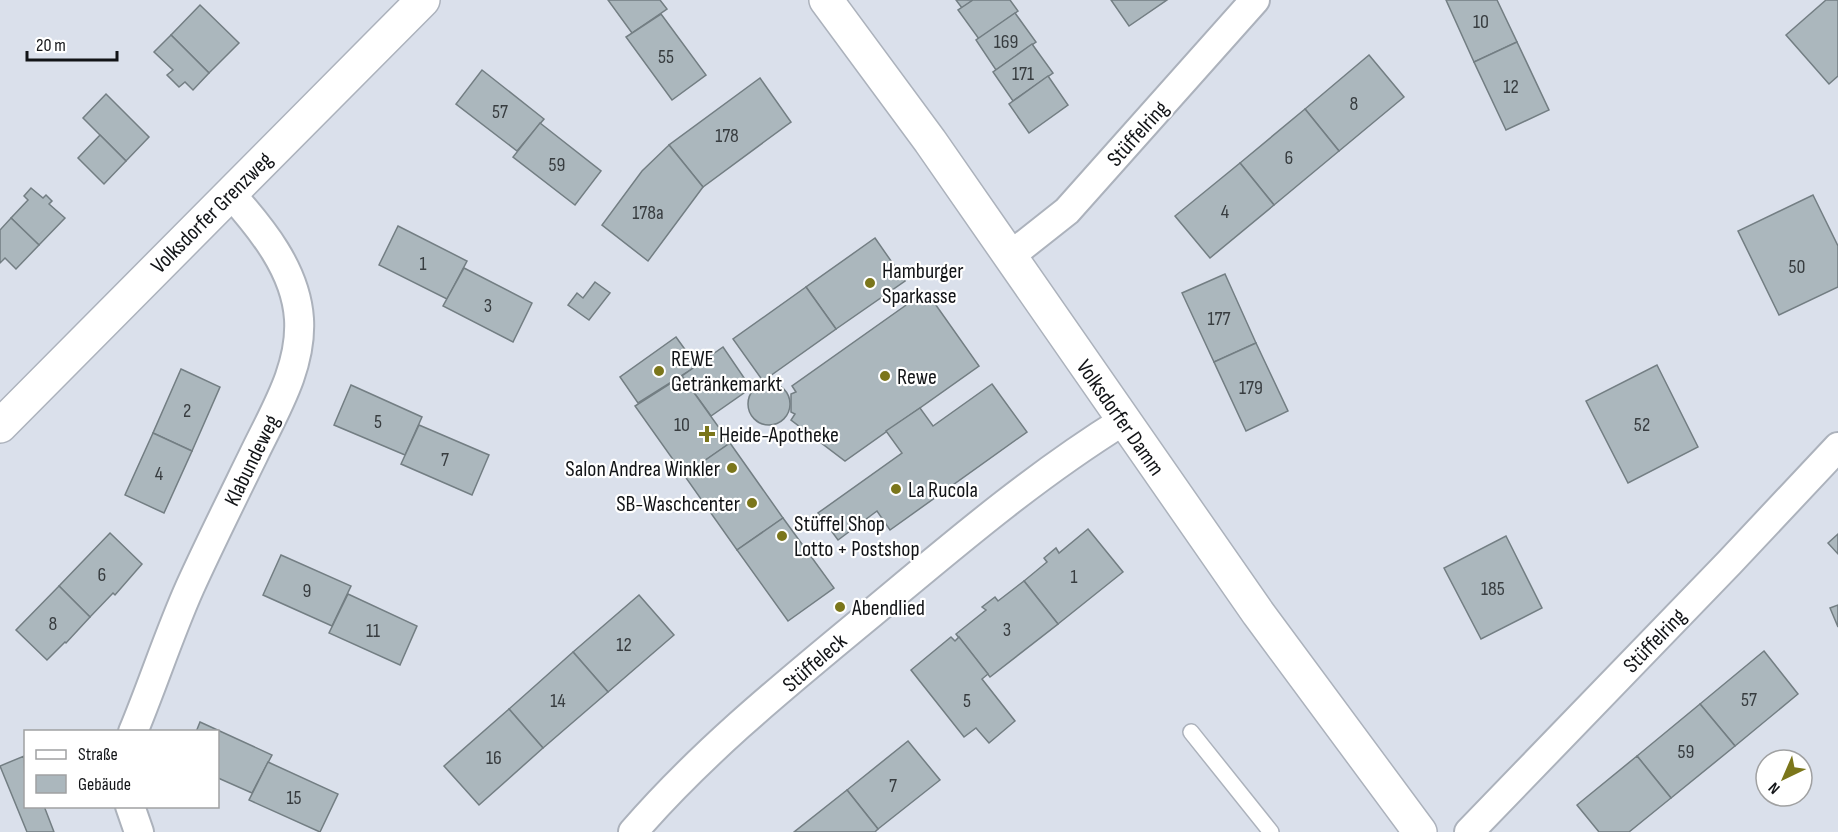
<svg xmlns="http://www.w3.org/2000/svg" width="1838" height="832" font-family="'Sofia Sans Condensed',sans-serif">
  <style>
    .building { fill: #abb7bd; stroke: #737e83; stroke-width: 1.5 }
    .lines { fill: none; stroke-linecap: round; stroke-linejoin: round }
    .service-casing { stroke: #acb2bc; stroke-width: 18 }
    .minor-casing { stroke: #acb2bc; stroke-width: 32 }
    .tertiary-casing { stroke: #acb2bc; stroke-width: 36 }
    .secondary-casing { stroke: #acb2bc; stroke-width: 36 }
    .service { stroke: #fff; stroke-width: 15 }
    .minor { stroke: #fff; stroke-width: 28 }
    .tertiary { stroke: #fff; stroke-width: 33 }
    .secondary { stroke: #fff; stroke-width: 33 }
    .poi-dot { fill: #7b761b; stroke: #fff; stroke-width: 2 }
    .labels { text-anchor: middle; stroke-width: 4.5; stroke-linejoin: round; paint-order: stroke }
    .number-label { font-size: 20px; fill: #383d40 }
    .street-label { font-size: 22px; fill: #121417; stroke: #fff }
    .poi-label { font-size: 22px; fill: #121417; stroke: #fff; text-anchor: start }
  </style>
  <rect width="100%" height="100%" fill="#dae0eb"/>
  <!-- building -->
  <g class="building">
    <path d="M608 0H660L667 9 632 33Z"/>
    <path d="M956 0H973L962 8Z"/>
    <path d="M973 0H1010L1018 11 979 39 958 10Z"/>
    <path d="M1111 0H1167L1129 26Z"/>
    <path d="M1446 0H1497L1517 42 1474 62Z"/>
    <path d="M1826 0H1838V76L1829 84 1786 35Z"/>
    <path d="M200 5 239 43 209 73 171 35Z"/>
    <path d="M1015 13 1036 42 996 70 976 40Z"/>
    <path d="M661 14 706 75 672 100 626 37Z"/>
    <path d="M171 35 209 73 193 90 185 82 179 87 167 75 173 70 154 52Z"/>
    <path d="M1517 42 1549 110 1506 130 1474 62Z"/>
    <path d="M1032 44 1053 73 1013 101 993 72Z"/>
    <path d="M1369 55 1404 97 1339 151 1305 109Z"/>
    <path d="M482 70 544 119 517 151 456 104Z"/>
    <path d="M1048 76 1068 105 1029 133 1009 104Z"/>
    <path d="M760 78 791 122 703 187 669 145Z"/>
    <path d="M106 94 149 137 126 161 83 118Z"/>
    <path d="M1305 109 1339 151 1274 205 1240 163Z"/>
    <path d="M540 123 601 171 575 205 513 157Z"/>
    <path d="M100 135 126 161 104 184 78 158Z"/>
    <path d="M669 145 703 187 648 261 602 225 642 171Z"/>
    <path d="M1240 163 1274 205 1210 258 1175 216Z"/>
    <path d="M31 188 43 198 46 195 52 201 49 204 65 218 39 245 11 218 28 200 24 196Z"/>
    <path d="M1813 195 1838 246V287L1779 315 1738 231Z"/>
    <path d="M11 218 39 245 16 269 5 258 0 263V230Z"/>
    <path d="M398 226 467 261 447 299 379 265Z"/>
    <path d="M875 238 905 281 836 329 806 287Z"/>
    <path d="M464 268 532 303 513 342 443 306Z"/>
    <path d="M1225 274 1256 343 1214 362 1182 293Z"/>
    <path d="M595 282 610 293 589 320 568 305 577 293 583 298Z"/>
    <path d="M806 287 836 329 763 381 733 339Z"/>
    <path d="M926 291 979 366 845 461 791 420 795 414 791 412V394L796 392 792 386Z"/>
    <path d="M676 337 697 366 638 403 620 377Z"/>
    <path d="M1256 343 1288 411 1246 431 1214 362Z"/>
    <path d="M723 347 751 388 711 416 682 376Z"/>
    <path d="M1657 365 1698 447 1628 483 1586 401Z"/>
    <path d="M181 369 220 387 192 451 153 433Z"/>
    <path d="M682 376 730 443 684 475 635 406Z"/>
    <circle cx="769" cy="404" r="21"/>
    <path d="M992 384 1027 432 890 530 877 511 838 540 818 513 902 453 886 431 920 408 933 426Z"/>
    <path d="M351 385 422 417 405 455 334 425Z"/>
    <path d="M419 425 489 455 472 495 401 464Z"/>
    <path d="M153 433 192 451 164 513 125 495Z"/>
    <path d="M730 443 783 518 737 550 684 475Z"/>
    <path d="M783 518 834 588 788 621 737 550Z"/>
    <path d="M1088 529 1123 572 1058 624 1024 581 1047 562 1044 558 1056 548 1059 553Z"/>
    <path d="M110 533 142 564 115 595 113 593 90 617 59 586Z"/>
    <path d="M1838 534V554L1828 543Z"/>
    <path d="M1506 536 1542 608 1481 639 1444 568Z"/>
    <path d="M281 555 351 586 332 626 263 595Z"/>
    <path d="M1024 581 1058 624 990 677 956 634 986 610 982 607 995 597 998 601Z"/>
    <path d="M59 586 90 617 66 643 65 642 47 660 16 630Z"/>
    <path d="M348 594 417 626 400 665 329 633Z"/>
    <path d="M639 595 674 635 608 692 573 652Z"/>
    <path d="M1838 605V627L1830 608Z"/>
    <path d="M951 637 955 641 959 637 988 674 982 679 1015 721 989 743 976 728 964 737 911 670Z"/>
    <path d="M1764 651 1798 694 1735 746 1700 704Z"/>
    <path d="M573 652 608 692 543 748 509 709Z"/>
    <path d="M1700 704 1735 746 1671 798 1637 756Z"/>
    <path d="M509 709 543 748 479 805 444 766Z"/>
    <path d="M200 722 272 755 252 793 218 778V732H196Z"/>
    <path d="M908 741 940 780 878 829 847 790Z"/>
    <path d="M24 756 26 806H44L54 832H27L0 766Z"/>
    <path d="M1637 756 1671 798 1629 832H1599L1577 805Z"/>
    <path d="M268 762 338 794 320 832 249 800Z"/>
    <path d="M847 790 878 829 875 832H794Z"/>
  </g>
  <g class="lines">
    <!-- service casing -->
    <g class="service-casing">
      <path id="service" d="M1191 732 1271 832"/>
    </g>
    <!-- minor casing -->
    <g class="minor-casing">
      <g id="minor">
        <path d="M1010 256 1067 211 1255 0"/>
        <path d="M133 732C153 684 169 634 190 587 210 543 232 499 253 456 274 412 302 368 299 319 296 270 261 228 230 193"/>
        <path d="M130 806 139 832"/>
        <path d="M633 832C702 752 786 684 867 617 950 548 1031 478 1123 421"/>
        <path d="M1469 832 1729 563 1838 447"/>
      </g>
    </g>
    <!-- tertiary casing -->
    <g class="tertiary-casing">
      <path id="tertiary" d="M0 426 423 0"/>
    </g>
    <!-- secondary casing -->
    <g class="secondary-casing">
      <path id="secondary" d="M826 0 930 141 1258 613 1420 832"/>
    </g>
    <!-- service -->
    <use href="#service" class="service"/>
    <!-- minor -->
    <use href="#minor" class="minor"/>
    <!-- tertiary -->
    <use href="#tertiary" class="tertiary"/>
    <!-- secondary -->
    <use href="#secondary" class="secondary"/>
  </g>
  <!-- markers -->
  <g class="poi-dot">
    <circle cx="870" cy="283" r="6"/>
    <circle cx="659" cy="371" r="6"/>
    <circle cx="885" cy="376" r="6"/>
    <path d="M704 425h6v6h6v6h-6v6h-6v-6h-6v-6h6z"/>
    <circle cx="732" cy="468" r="6"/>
    <circle cx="896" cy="489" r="6"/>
    <circle cx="752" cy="503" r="6"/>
    <circle cx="782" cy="536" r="6"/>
    <circle cx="840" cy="607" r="6"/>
  </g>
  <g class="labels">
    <!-- number labels -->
    <g class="number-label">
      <text x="1481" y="28">10</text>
      <text x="1006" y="48">169</text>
      <text x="666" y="63">55</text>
      <text x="1023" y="80">171</text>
      <text x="1511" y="93">12</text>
      <text x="1354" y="110">8</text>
      <text x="500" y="118">57</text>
      <text x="727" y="142">178</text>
      <text x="1289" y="164">6</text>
      <text x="557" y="171">59</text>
      <text x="1225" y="218">4</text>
      <text x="648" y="219">178a</text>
      <text x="423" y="270">1</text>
      <text x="1797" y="273">50</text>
      <text x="488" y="312">3</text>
      <text x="1219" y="325">177</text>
      <text x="1251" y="394">179</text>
      <text x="187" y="417">2</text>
      <text x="378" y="428">5</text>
      <text x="682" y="431">10</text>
      <text x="1642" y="431">52</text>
      <text x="445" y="466">7</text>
      <text x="159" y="480">4</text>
      <text x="102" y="581">6</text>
      <text x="1074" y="583">1</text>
      <text x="1493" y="595">185</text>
      <text x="307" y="597">9</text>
      <text x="53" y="630">8</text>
      <text x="1007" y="636">3</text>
      <text x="373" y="637">11</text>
      <text x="624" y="651">12</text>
      <text x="1749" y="706">57</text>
      <text x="558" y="707">14</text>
      <text x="967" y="707">5</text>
      <text x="1686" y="758">59</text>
      <text x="494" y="764">16</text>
      <text x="893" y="792">7</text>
      <text x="294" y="804">15</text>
    </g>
    <!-- street labels -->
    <g class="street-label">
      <text transform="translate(1137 133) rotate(-48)" y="8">Stüffelring</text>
      <text transform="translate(211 212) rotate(-45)" y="8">Volksdorfer Grenzweg</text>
      <text transform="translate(1121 417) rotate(55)" y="8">Volksdorfer Damm</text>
      <text transform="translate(251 460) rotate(-64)" y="8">Klabundeweg</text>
      <text transform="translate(1654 640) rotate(-46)" y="8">Stüffelring</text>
      <text transform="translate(814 662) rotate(-41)" y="8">Stüffeleck</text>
    </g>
    <!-- poi labels -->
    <g class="poi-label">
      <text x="882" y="278">Hamburger<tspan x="882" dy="25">Sparkasse</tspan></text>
      <text x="671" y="366">REWE<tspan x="671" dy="25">Getränkemarkt</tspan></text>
      <text x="897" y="384">Rewe</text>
      <text x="719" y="442">Heide-Apotheke</text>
      <text x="720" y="476" text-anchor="end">Salon Andrea Winkler</text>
      <text x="908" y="497">La Rucola</text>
      <text x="740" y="511" text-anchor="end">SB-Waschcenter</text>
      <text x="794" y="531">Stüffel Shop<tspan x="794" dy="25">Lotto + Postshop</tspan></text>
      <text x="852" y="615">Abendlied</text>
    </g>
  </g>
  <!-- legend -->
  <rect x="24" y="730" width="195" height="78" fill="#ffffff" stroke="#a0a1a2" stroke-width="1.5"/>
  <rect x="36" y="750" width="30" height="9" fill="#ffffff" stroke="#a0a1a2" stroke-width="1.5"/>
  <text x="78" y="760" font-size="18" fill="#121417">Straße</text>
  <rect x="36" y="775" width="30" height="18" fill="#abb7bd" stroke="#a0a1a2" stroke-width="1.5"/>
  <text x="78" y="790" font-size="18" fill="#121417">Gebäude</text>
  <!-- north arrow -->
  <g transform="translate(1784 778) rotate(224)"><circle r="28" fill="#ffffff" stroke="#a0a1a2" stroke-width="1.5"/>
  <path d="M0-4.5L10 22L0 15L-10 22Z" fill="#7b761b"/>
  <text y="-9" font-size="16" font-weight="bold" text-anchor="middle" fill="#121417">N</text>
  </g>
  <!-- scale -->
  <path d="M27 51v9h90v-9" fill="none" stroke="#121417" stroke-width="3"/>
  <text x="36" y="51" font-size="18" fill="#121417" stroke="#ffffff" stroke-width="4.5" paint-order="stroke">20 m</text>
</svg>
